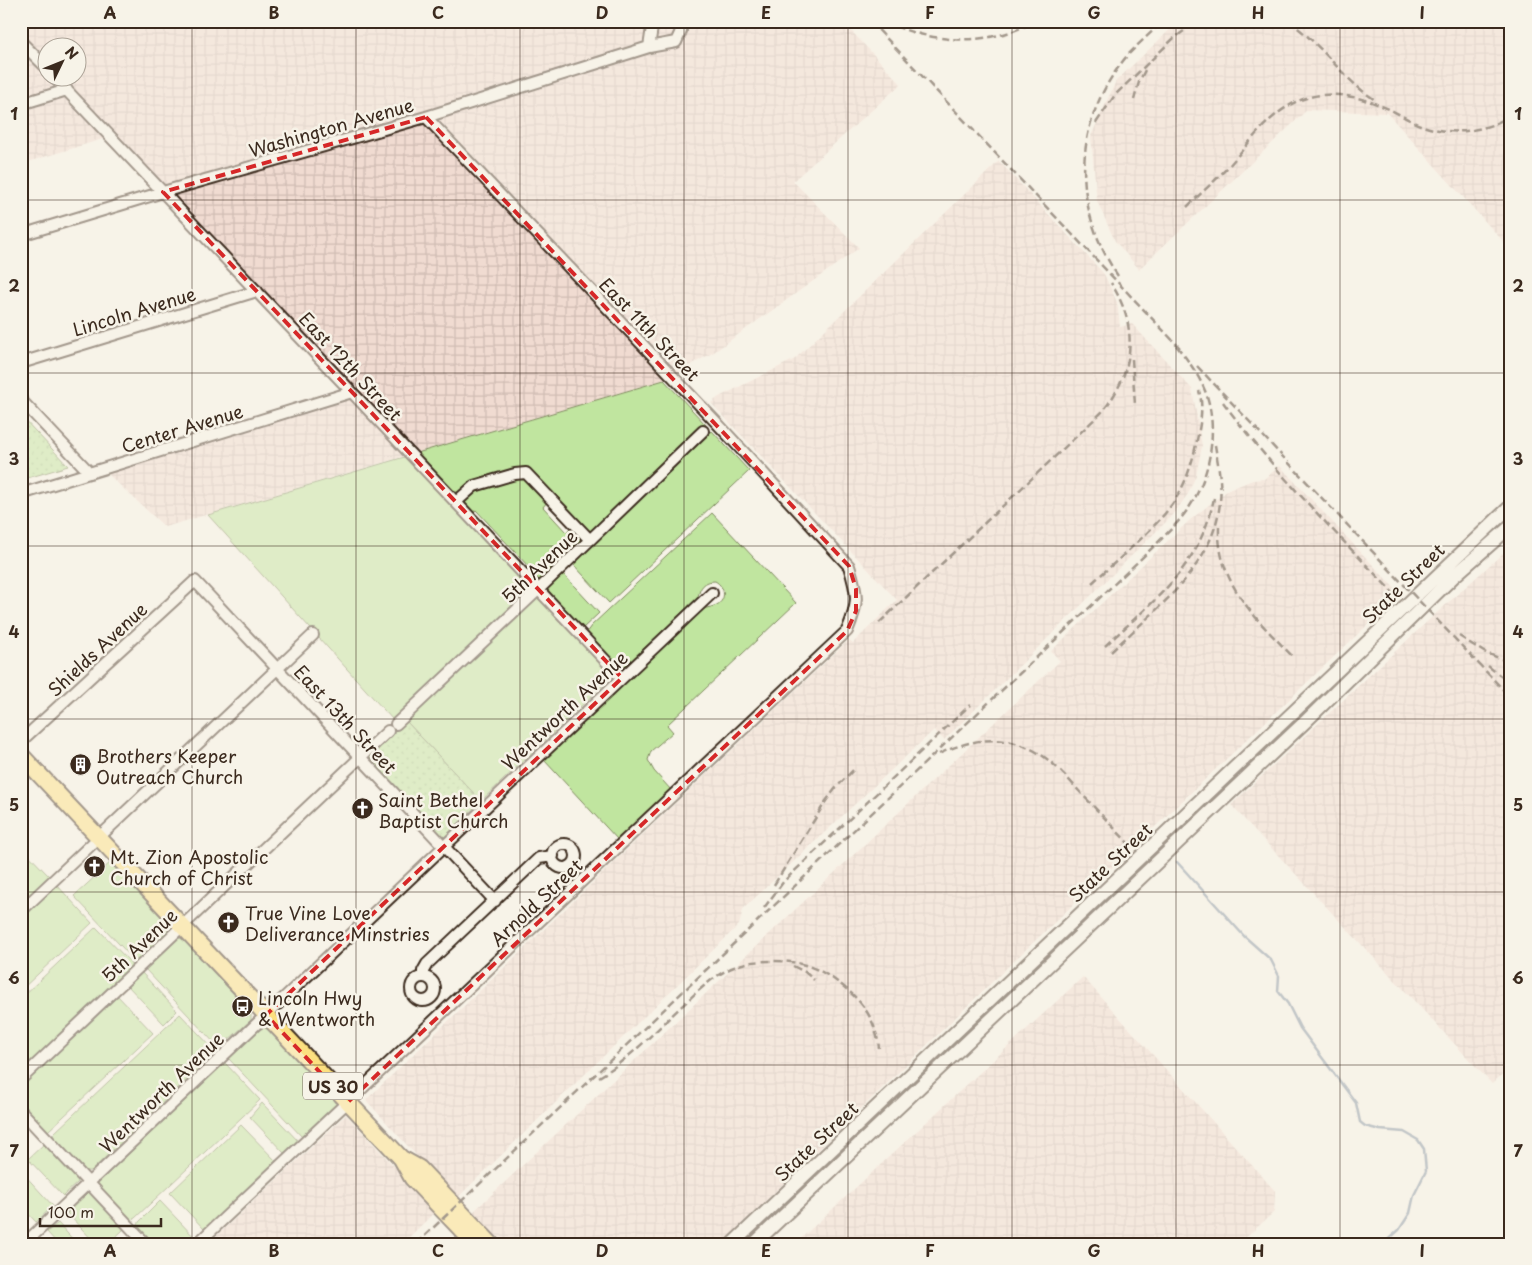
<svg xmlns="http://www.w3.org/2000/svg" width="1532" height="1265" viewBox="0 0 1532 1265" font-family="'Playpen Sans',sans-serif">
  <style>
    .industrial { fill: url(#industrial-grid); fill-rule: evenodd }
    .grass { fill: #c0e59f; stroke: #7e885e }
    .park { fill: url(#park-dots); stroke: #7e885e }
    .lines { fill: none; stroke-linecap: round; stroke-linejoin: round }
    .stream { stroke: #8191a1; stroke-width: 2.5 }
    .minor-casing { stroke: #3b2a1e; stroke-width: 14 }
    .tertiary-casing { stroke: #3b2a1e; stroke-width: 16 }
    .primary-casing { stroke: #3b2a1e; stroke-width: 19 }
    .minor { stroke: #f7f3e8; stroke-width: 10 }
    .tertiary { stroke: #f7f3e8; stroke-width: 12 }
    .primary { stroke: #fce080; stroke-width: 15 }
    .rail { stroke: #3b2a1e; stroke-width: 2.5; stroke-dasharray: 8 4; stroke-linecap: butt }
    .marked { fill: none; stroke: #d62828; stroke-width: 4; stroke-dasharray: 10 6; stroke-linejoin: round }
    .grid { fill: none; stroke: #3b2a1e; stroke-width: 1; stroke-opacity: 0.55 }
    .labels { text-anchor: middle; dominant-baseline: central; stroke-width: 5; stroke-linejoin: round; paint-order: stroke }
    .shield { fill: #f7f3e8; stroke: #73665b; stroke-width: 1 }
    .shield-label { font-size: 16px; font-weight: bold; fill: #3b2a1e }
    .street-label { font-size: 18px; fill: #3b2a1e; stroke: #f7f3e8 }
    .poi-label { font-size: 18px; fill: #3b2a1e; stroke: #f7f3e8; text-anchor: start }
    .neatline { fill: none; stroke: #3b2a1e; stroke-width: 2 }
    .grid-label { font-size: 16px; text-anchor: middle; font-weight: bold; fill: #3b2a1e }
  </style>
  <defs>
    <pattern id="industrial-grid" width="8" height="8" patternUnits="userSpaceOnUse" patternTransform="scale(1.25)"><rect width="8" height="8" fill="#f0dbd1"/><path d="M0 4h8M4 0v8" fill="none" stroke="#cfbcb3"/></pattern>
    <pattern id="park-dots" width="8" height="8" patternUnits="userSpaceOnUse" patternTransform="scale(1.25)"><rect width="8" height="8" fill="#c0e59f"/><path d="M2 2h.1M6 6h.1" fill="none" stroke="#a6c588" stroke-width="1.8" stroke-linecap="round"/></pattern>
  </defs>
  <rect width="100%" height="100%" fill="#f7f3e8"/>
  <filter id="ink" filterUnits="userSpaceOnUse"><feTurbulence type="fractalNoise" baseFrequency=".02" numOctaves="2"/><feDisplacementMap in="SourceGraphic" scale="10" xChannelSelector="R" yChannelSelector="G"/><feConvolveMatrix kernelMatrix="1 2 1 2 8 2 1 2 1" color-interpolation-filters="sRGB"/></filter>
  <g filter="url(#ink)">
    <path class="industrial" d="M21,21H842L901,84L793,181L859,248L714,352L666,379L165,527L97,464L344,390L106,138L21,164ZM48,48H78V78H48Z
      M1179,21H1511V250L1387,113L1307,110L1139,269L1115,241L1097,201L1091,136L1116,81Z
      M999,161L1104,274L1117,302L1120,327L1132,324L1192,389L1202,446L1196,475L1188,494L1173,515L944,740L934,730L743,909L739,925L456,1199L366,1100L659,819L849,640L853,643L897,600L711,403L719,397L795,359Z
      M1280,466L1400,594L1019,956L721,1244H499L472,1213L1060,661L1051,651L1190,520L1228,490L1253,480L1264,479Z
      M1511,546V1066L1492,1084L1231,805L1429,620Z
      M1083,977L1275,1191L1274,1212L1239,1244H795Z
      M346,1115L436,1211L402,1244H208Z"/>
    <path class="grass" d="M664,380L706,425L592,532L587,531L528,469C516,465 482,478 470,484C466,486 463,489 460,491C456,493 456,492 452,491L417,453Z
      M712,431L749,471L609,603L573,564Z
      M408,456L532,589L393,720L208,515Z
      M518,477H523L547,502L543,507L566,532L572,528L582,538V542L539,582L527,571L528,566L476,510L472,513L465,503V500L477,490Z
      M712,513L796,603L667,725L673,732L651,751L648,760L654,771L671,790L618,840L544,760L702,610C707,607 709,608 714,606C727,602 726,587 715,581C704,581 700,587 698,597L623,668H620L586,633L591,626Z
      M563,574L599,613L582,629L546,590Z
      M539,597L614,675L481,801L405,720Z
      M21,847L49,876L48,878L22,903Z
      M112,861L168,925V931L137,961H135L74,896Z
      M56,884L92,923L21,990V916Z
      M96,927L131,963V967L25,1068L21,1064V998Z
      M177,938L183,939L251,1012V1020L219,1048L145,969L144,968Z
      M142,973L177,1011L164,1024L127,985L138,974Z
      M116,994L153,1033L48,1131L21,1103V1083Z
      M180,1014L216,1052L91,1171H86L53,1136L54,1133Z
      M264,1028L269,1030L335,1101L336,1105L303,1138L229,1059L259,1030Z
      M225,1063L260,1100L135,1218L131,1220L99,1186L98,1183Z
      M262,1103L299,1142L285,1154L250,1117Z
      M241,1125L277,1162L205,1230L170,1193Z
      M45,1143L79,1180L78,1182L63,1196L28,1159Z
      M21,1171L53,1206L36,1222L21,1206Z
      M90,1191L124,1227L123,1230L108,1244H96L67,1213Z
      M160,1201L196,1239L191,1244H153L138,1228L139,1222Z
      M58,1223L77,1244H58L47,1232Z"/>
    <path class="park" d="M21,416L68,466L21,480Z
      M405,720L481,801L444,837L368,758Z"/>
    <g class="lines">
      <path class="stream" d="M1177,862L1244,936L1271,960L1279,976L1278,991L1288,1004L1300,1028L1356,1103L1360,1122L1365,1126L1380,1130L1404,1132L1418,1140L1424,1149L1426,1171L1414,1195L1410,1213L1399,1230L1383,1244"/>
      <defs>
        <path id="minor" d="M21,42L48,69
          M649,47L653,21
          M55,78L622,678
          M21,104L67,90
          M21,235L163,192L426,117L649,47L676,42L681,31L678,21
          M21,363L257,291
          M21,400L90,473
          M21,494L352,392
          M456,502L474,486L515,474L526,473L590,540
          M396,724L539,589L703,431
          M21,741L195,581L495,901
          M552 856a12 12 0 1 1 24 0a12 12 0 1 1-24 0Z
          M21,911L313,635
          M411 989a12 12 0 1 1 24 0a12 12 0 1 1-24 0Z
          M423,977V971L427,964L539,858L553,856
          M21,1079L388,731
          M21,1111L146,1244
          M24,1244L712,593
          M197,1244L847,631C859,603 858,595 849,566L715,421L426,117"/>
        <path id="tertiary" d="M732,1244L1511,506
          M754,1244L1305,722L1453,577L1511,526"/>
        <path id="primary" d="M21,755L401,1158L412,1178L475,1244
          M401,1158L419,1168L491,1244"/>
      </defs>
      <use href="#minor" class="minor-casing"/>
      <use href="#tertiary" class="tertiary-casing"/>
      <use href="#primary" class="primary-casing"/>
      <use href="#minor" class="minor"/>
      <use href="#tertiary" class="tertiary"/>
      <use href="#primary" class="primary"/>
      <path class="rail" d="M870,21L1180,348
        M884,21C931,44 989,47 1035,21
        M1288,21C1322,43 1342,80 1377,101
        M1134,100L1139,82L1145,70
        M1096,123L1115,95L1173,39L1197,21
        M1187,207C1200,194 1215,181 1228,167C1247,146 1264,120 1290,105C1322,87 1357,95 1389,109C1400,114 1411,122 1423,126C1452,136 1486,132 1511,115
        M1118,276C1071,206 1072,122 1127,56C1138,44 1151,33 1163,21
        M1132,359L1135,405
        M1197,366L1511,698
        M1223,402C1275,473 1337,534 1398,598
        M1219,527C1217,585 1257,619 1294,658
        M1092,583C1118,559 1161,525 1178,495C1188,478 1193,459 1197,440C1200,425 1204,406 1199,391
        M879,623L1102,412C1135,372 1139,327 1111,283
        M1459,636L1484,652L1511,663
        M1105,646C1154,600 1200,568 1214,498
        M1111,652C1155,609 1214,568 1220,502C1222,483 1218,464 1215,445
        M1488,666L1511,684
        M939,754C978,735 1018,733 1053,764C1062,772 1071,782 1079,791C1097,810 1114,828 1132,847
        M774,885L826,801L835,789L855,768
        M764,908L784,881L970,705
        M793,966L805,972L814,980
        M599,1077C631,1058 656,1030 683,1005C698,991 714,975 734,967C747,961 762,961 775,961C797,961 814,966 832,978C859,997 875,1015 879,1048
        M416,1244L1146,554C1161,539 1176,526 1188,509C1210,478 1218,432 1207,396C1200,376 1188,360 1175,344"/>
    </g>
  </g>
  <path d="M0 0H1532V1265H0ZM426,117L849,566L856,589V611L847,631L348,1102L266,1015L622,678L163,192Z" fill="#f7f3e8" fill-opacity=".55" fill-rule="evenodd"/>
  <path class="marked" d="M426,117L849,566L856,589V611L847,631L348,1102L266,1015L622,678L163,192Z"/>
  <path class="grid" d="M192,21V1244M356,21V1244M520,21V1244M684,21V1244M848,21V1244M1012,21V1244M1176,21V1244M1340,21V1244M21,200H1511M21,373H1511M21,546H1511M21,719H1511M21,892H1511M21,1065H1511"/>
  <defs>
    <symbol id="building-disc" viewBox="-11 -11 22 22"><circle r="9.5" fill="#3b2a1e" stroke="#f7f3e8"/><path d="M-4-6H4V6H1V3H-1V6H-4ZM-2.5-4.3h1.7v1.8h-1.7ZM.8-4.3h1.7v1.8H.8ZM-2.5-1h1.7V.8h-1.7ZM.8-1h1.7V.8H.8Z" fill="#fff"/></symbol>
    <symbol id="church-disc" viewBox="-11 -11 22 22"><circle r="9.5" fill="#3b2a1e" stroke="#f7f3e8"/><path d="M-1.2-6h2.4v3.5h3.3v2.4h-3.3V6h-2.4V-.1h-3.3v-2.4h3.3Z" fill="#fff"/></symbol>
    <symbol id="bus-disc" viewBox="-11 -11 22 22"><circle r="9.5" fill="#3b2a1e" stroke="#f7f3e8"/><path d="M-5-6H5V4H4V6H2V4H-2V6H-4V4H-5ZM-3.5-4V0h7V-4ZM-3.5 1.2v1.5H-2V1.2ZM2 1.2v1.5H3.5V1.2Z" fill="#fff"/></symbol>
  </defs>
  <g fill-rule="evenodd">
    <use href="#building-disc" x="68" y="752" width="25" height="25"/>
    <use href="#church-disc" x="350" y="796" width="25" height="25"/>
    <use href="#church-disc" x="82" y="854" width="25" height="25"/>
    <use href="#church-disc" x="216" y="910" width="25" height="25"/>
    <use href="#bus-disc" x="230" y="994" width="25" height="25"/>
  </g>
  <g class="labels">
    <rect class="shield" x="303" y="1072.5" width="60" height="27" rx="4"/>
    <g class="shield-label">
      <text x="333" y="1086">US 30</text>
    </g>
    <g class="street-label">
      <text transform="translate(331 127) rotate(-16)">Washington Avenue</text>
      <text transform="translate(134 311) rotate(-17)">Lincoln Avenue</text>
      <text transform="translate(650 329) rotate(46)">East 11th Street</text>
      <text transform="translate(351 366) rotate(47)">East 12th Street</text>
      <text transform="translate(182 428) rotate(-17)">Center Avenue</text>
      <text transform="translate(539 566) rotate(-44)">5th Avenue</text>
      <text transform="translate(1403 583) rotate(-44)">State Street</text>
      <text transform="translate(97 649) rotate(-43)">Shields Avenue</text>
      <text transform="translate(564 710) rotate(-43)">Wentworth Avenue</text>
      <text transform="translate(346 719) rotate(47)">East 13th Street</text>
      <text transform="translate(1110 862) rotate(-43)">State Street</text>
      <text transform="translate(536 902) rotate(-43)">Arnold Street</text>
      <text transform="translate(139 945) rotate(-44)">5th Avenue</text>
      <text transform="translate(161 1092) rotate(-44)">Wentworth Avenue</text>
      <text transform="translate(816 1141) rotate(-43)">State Street</text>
    </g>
    <g class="poi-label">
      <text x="96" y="755">Brothers Keeper<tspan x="96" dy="21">Outreach Church</tspan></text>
      <text x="378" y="799">Saint Bethel<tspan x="378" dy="21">Baptist Church</tspan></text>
      <text x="110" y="856">Mt. Zion Apostolic<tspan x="110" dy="21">Church of Christ</tspan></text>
      <text x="245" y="912">True Vine Love<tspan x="245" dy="21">Deliverance Minstries</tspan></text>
      <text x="258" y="997">Lincoln Hwy<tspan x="258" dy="21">&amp; Wentworth</tspan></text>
    </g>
  </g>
  <rect width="1532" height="1265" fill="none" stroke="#f7f3e8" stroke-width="55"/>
  <g transform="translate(62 62) rotate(47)"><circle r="24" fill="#f7f3e8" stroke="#aca397"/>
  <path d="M0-4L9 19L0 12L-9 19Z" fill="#3b2a1e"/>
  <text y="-8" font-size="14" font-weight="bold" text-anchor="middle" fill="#3b2a1e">N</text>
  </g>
  <path d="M40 1218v8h121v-8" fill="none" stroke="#3b2a1e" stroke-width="2.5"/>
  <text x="48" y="1218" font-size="15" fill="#3b2a1e" stroke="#f7f3e8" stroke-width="4" paint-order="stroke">100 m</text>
  <rect x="28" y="28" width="1476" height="1210" class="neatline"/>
  <g class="grid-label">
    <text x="110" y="19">A</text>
    <text x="274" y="19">B</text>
    <text x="438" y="19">C</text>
    <text x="602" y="19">D</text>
    <text x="766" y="19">E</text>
    <text x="930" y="19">F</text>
    <text x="1094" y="19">G</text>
    <text x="1258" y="19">H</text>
    <text x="1422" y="19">I</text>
    <text x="14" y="120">1</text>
    <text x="1518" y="120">1</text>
    <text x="14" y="292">2</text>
    <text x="1518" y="292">2</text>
    <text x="14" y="465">3</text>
    <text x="1518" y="465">3</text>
    <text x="14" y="638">4</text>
    <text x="1518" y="638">4</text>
    <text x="14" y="811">5</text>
    <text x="1518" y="811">5</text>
    <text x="14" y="984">6</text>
    <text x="1518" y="984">6</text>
    <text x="14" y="1157">7</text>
    <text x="1518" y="1157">7</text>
    <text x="110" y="1257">A</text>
    <text x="274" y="1257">B</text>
    <text x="438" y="1257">C</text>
    <text x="602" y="1257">D</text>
    <text x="766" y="1257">E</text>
    <text x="930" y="1257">F</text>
    <text x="1094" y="1257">G</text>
    <text x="1258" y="1257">H</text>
    <text x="1422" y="1257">I</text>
  </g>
</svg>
